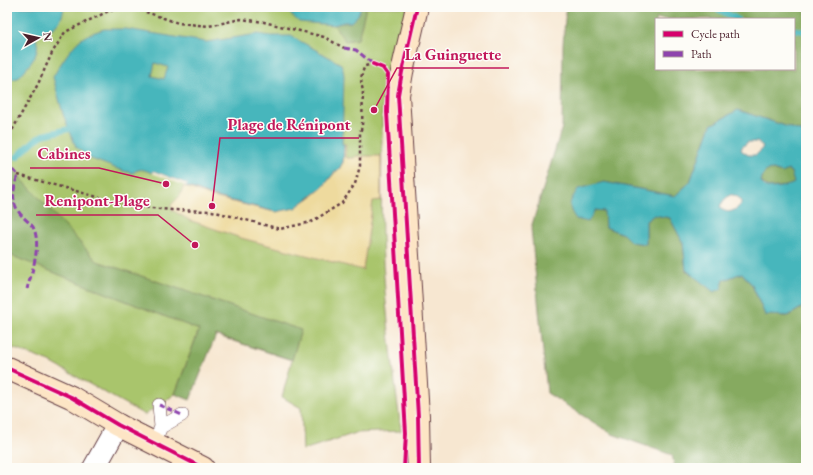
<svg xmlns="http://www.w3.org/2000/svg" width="813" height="475" viewBox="0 0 813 475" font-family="'EB Garamond',serif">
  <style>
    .green { fill: #a9c56c; stroke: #7a724c }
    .forest { fill: #86aa60; stroke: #686446; fill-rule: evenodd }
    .sand { fill: #eeda9e; stroke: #9c7c64 }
    .water { fill: #46b6bc; stroke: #486a74; fill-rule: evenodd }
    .pier { fill: #f7e7d1 }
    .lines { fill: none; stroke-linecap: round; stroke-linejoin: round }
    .stream { stroke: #46b6bc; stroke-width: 6 }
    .lane-casing { stroke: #643d44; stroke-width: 14 }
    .street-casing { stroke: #643d44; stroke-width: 24 }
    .secondary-casing { stroke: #643d44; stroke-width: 24 }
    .path { stroke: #643d44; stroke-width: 2.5; stroke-dasharray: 3 3; stroke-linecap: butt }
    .lane { stroke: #fff; stroke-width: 13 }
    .street { stroke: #fff; stroke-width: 22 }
    .secondary { stroke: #fde5c5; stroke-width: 22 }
    .quiet { stroke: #8e44ad; stroke-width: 3; stroke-dasharray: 6 3; stroke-linecap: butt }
    .cycleway-casing { stroke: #fdfcf7; stroke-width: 6 }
    .cycleway { stroke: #d6006c; stroke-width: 4 }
    .leader { fill: none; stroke: #c2185b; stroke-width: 1.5 }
    .callout-dot { fill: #c2185b; stroke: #fdfcf7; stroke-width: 1.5 }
    .callout-label { font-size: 16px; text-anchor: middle; font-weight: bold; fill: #c2185b; stroke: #fdfcf7; stroke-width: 3; stroke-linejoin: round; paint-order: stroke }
  </style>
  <rect width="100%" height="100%" fill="#fdfcf7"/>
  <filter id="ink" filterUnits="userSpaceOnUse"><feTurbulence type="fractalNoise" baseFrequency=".025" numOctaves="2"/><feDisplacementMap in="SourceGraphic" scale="8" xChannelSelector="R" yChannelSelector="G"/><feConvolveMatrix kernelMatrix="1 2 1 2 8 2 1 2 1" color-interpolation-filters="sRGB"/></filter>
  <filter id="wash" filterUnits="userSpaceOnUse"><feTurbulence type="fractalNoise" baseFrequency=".012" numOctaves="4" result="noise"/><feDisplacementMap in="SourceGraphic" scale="16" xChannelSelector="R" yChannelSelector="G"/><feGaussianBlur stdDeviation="0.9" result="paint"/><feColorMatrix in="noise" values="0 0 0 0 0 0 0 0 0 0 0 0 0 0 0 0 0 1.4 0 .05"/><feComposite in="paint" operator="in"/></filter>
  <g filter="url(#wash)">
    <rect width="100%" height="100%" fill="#f7e7d1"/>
    <path class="green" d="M7,7H408L393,76L383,75C382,147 379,220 385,291C389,338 395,384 401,431L356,433L303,450L301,408L282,397L292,360L199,330L175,394L145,415L50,362L7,346Z"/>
    <path class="forest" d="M361,7H366L358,39L345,41L334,25L344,22H351L358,15Z
      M566,7H806V133L738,110L711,125L690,182L675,196L604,182L595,210L605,211V227L623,234L631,242L646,244V221L654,215L670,218L683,243L686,271L721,289L724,280L742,273L752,285L765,315L788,316L806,305V468H675L672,455L612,434L547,393L531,228L562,127L563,44ZM656,19H794V69H656Z
      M7,163L97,261L301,330L292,360L216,335L190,400L175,394L199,330L7,254Z
      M770,169L778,172L788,170L791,172L795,183C788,188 777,186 769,188L761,182C762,176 764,171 770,169Z"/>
    <path class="sand" d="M344,144H346L345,156L347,158H354L356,156H381V200L373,201L363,270L241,238L189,220L172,210L171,205L180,196L184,186L213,197L275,212L310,198L323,187L334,173L339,169L343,162Z"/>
    <path class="water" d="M7,7H64C62,23 55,29 40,33L36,39C42,55 27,67 18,78L9,80L7,82Z
      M283,7H361L358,15L351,22H344L334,25L299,22Z
      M104,29H126L206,42L258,34L270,36H291L341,64L343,69L344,76L342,144H344L343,162L339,169L334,173L323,187L295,208L276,212L213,196L186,186L187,184L153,171L152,173C145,170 140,167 133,173L123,171L89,158L76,147L63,114L53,77C60,65 70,48 81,39C87,34 96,32 104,29ZM155,63L168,67L164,79L152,76Z
      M738,110L806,133V305L788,316L765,315L752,285L742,273L724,280L721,289L714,292L686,270L683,243L670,218L654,215L646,221V244L631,242L623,234L605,227L604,211L595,210L588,222L576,219C566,205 570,202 578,189L604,182L675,196L690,182L711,125ZM748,142H757L763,146L761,150L756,155H748L741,150L742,147ZM770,169L782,173L788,170L791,172L794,183C790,186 775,188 769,188C766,188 763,185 761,182C762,176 764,171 770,169ZM730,195C734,194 738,197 741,200V204C736,211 725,216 720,206L724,200Z"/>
    <path class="pier" d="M153,171L187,184L186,186L152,173Z"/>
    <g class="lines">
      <path class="stream" d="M714,7L737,19
        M794,30L806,31
        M17,157L34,141L43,135L69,129"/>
    </g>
  </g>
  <g filter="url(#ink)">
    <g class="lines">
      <defs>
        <path id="lane" d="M161,427L182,415
          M154,443L161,427L159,405"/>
        <path id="street" d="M94,468L118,425"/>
        <path id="secondary" d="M417,7L402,72L398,95L418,416L419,468
          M7,368L71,397L118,425L203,468"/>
      </defs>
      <use href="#lane" class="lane-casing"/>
      <use href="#street" class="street-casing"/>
      <use href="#secondary" class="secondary-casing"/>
      <path class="path" d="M7,159L9,136L38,84L52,53L65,32L115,8L140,10L178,23L209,26L241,19L264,22L324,37L344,48
        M18,175L130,206L172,210L212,211L280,229L311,222L342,203L355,184L360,166V132L362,127L363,90C360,82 361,74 365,66L373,64"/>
      <use href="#lane" class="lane"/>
      <use href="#street" class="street"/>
      <use href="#secondary" class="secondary"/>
      <path class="quiet" d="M344,48L356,50L373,64
        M7,163L18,175C13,190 10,203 22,216C25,219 30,223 33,227C42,244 32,272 27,289
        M159,405L182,415"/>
      <defs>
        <path id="cycleway" d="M417,7L402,72L398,95L418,416L419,468
          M373,64L383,68L388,75L387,112L406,433L404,468
          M7,368L71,397L118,425L203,468"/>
      </defs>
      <use href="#cycleway" class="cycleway-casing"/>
      <use href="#cycleway" class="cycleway"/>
    </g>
  </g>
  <path class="leader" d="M374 110L397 68H509M212 206L220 138H359M166 184L99 168H30M195 245L158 215H36"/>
  <g class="callout-dot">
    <circle cx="374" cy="110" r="4"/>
    <circle cx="212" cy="206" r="4"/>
    <circle cx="166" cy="184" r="4"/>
    <circle cx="195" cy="245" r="4"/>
  </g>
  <g class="callout-label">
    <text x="453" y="60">La Guinguette</text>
    <text x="289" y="130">Plage de Rénipont</text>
    <text x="64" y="159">Cabines</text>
    <text x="97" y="206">Renipont-Plage</text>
  </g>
  <rect width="813" height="475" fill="none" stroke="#fdfcf7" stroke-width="24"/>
  <rect x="655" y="18" width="140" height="52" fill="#fdfcf7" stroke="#b5a4a5"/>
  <rect x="663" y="31" width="20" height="6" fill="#d6006c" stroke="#b5a4a5"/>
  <text x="691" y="38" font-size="12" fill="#4a1f2b">Cycle path</text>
  <rect x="663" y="51" width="20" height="6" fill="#8e44ad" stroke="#b5a4a5"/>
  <text x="691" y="58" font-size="12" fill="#4a1f2b">Path</text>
  <g transform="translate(38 38) rotate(82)" stroke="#fdfcf7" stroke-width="3" paint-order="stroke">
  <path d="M0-3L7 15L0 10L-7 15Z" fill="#4a1f2b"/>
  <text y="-6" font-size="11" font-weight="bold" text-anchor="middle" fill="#4a1f2b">N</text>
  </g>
</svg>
